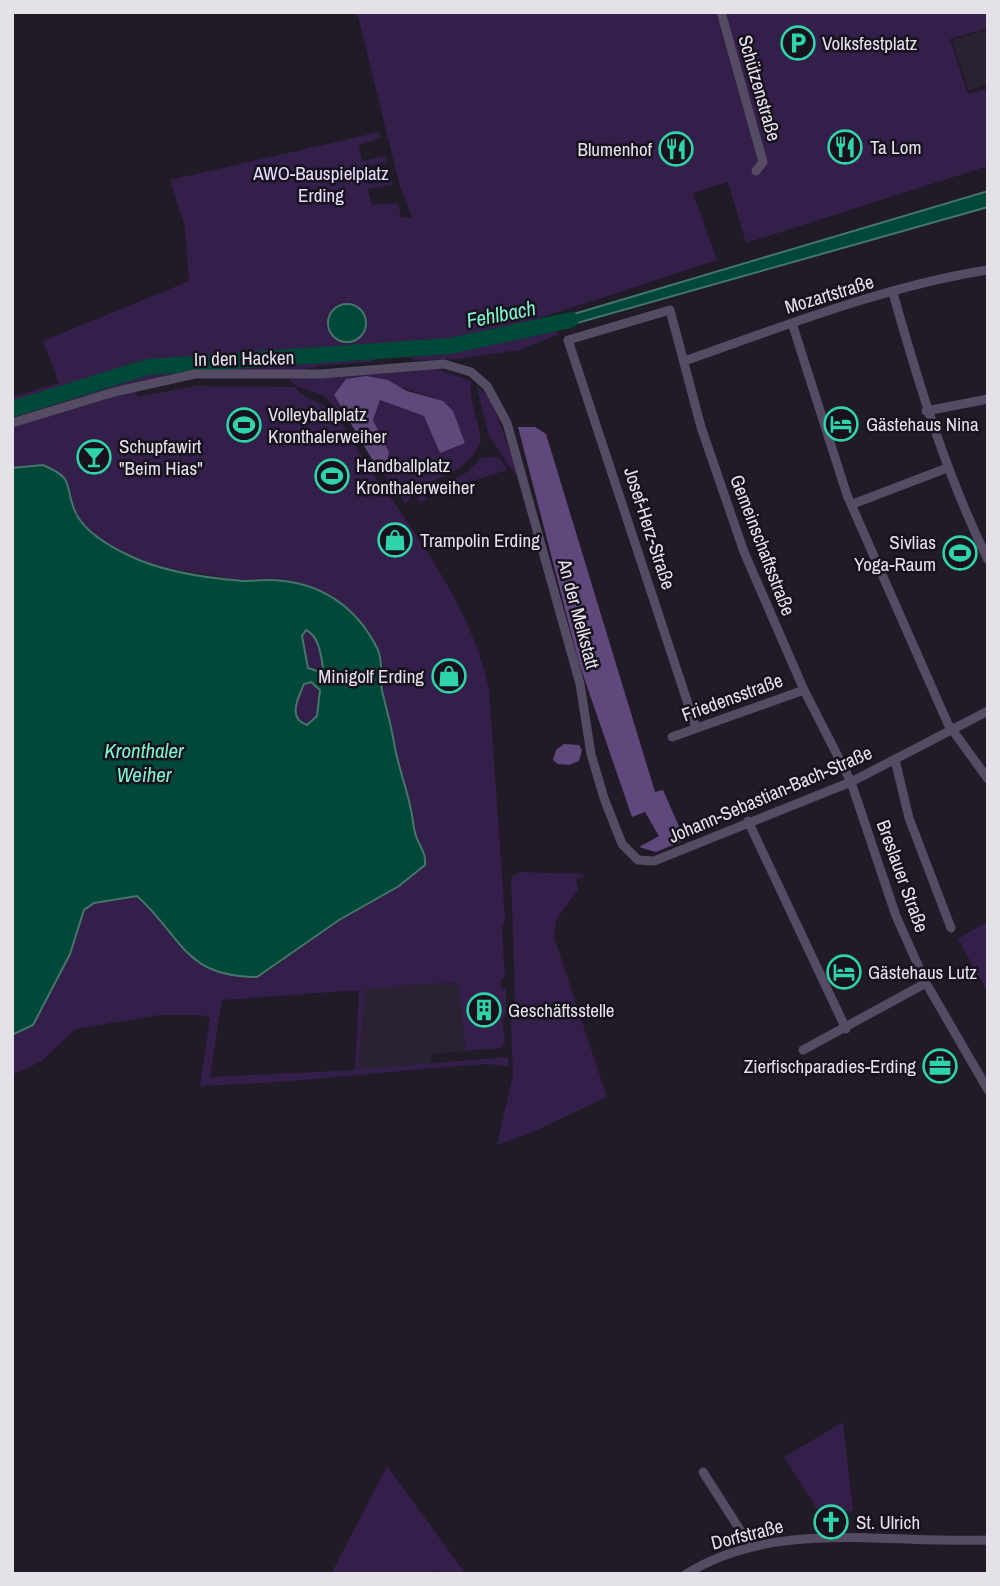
<svg xmlns="http://www.w3.org/2000/svg" width="1000" height="1586" viewBox="0 0 1000 1586" font-family="'Archivo Narrow',sans-serif">
  <style>
    .built { fill: #2a2233 }
    .green { fill: #341e4a; fill-rule: evenodd }
    .forest { fill: #60487d }
    .water { fill: #004837; stroke: #44766c; stroke-width: 2; fill-rule: evenodd }
    .lines { fill: none; stroke-linecap: round; stroke-linejoin: round }
    .river { stroke: #004837; stroke-width: 16 }
    .minor { stroke: #554b63; stroke-width: 9 }
    .labels { text-anchor: middle; dominant-baseline: central; stroke-width: 5; stroke-linejoin: round; paint-order: stroke }
    .poi-label { font-size: 19px; fill: #e4e1e9; stroke: #17121d; text-anchor: start }
    .street-label { font-size: 19px; fill: #e4e1e9; stroke: #17121d }
    .park-label { font-size: 19px; fill: #e9dbfc; stroke: #17121d }
    .water-label { font-size: 21px; font-style: italic; fill: #7ff3ce; stroke: #17121d }
  </style>
  <rect width="100%" height="100%" fill="#201b27"/>
  <path class="built" d="M988,30V84L969,91L952,40Z
    M459,982L466,1051L431,1054V1064L358,1070L365,989Z"/>
  <path class="green" d="M357,12H716L759,164L719,12H988V28L950,39L968,94L988,89V166L746,243L728,182L693,193L717,260L537,319L560,334L519,350L456,359L414,360L404,353L383,355L371,362L319,366L290,373L194,371L132,383L138,397L195,386L295,387C305,401 325,401 337,416C348,432 357,450 368,466C414,531 473,610 489,689L505,918L502,928L505,978L501,979V989H506V1016L502,1020L505,1043L500,1048L466,1051L458,982L366,989L358,1069L508,1057L509,1067L488,1064L444,1067L281,1082L200,1086L210,1018L201,1015H160L75,1029L42,1061L12,1075V1035L33,1025L70,954L84,910L94,903L137,896L153,910L174,940L267,972L339,920L399,886L426,853L416,836L411,808L401,782L387,704L381,689L383,666L369,630L345,606L330,594L271,580L244,581L154,566L134,558L108,544L83,523L73,507L68,484L61,475L43,465L12,468V397L59,383L43,341L189,281L185,227L170,180L379,132L381,138L359,145L362,161L385,156L387,162L363,167L368,184L391,180L393,185L368,189L372,205L398,203L401,217L412,218L399,183ZM359,990L355,1070L210,1077L222,1000Z
    M437,369L471,381C468,401 480,422 481,442C459,485 428,471 406,504L373,461L384,472L389,452L373,420L380,400L425,416L465,443C446,383 432,406 388,380L334,395L346,420L324,396L296,386L289,379Z
    M476,385L491,400L518,473L515,474L489,436Z
    M499,457L507,470L426,496L427,500L420,502L417,498L467,472L481,458Z
    M306,630C319,636 321,655 323,668L320,672L308,668L302,636Z
    M311,682L320,690L317,716L307,725C286,718 299,699 304,684Z
    M520,872L584,874L583,878L576,879L578,890L556,920L554,937L607,1097L533,1132L497,1145L513,1075L511,1024L515,998L511,877Z
    M988,921V993L958,939Z
    M843,1422L853,1511L820,1514L784,1457Z
    M387,1466L466,1574L435,1571L431,1574H331Z"/>
  <path class="forest" d="M366,376L388,380L407,391L443,401L453,411L465,443L440,453L424,416L380,400L373,420L389,452L385,473L373,461L334,395L346,379Z
    M518,427H535L546,434L655,792L663,790L685,840L656,852L639,847L659,836L645,812L632,817L579,663Z
    M564,744L579,745L582,750L579,761L569,765L558,764L553,760L556,750Z"/>
  <path class="water" d="M988,191V207L556,329L547,322Z
    M328 323a19 19 0 1 1 38 0a19 19 0 1 1-38 0Z
    M43,465C75,479 64,483 74,509C82,531 109,546 130,556C163,572 206,578 243,581C252,581 261,580 270,580C319,581 357,606 378,650C384,665 379,678 382,691C387,710 392,729 395,748C399,769 407,789 411,810C413,818 413,827 416,836C420,848 426,851 425,865L399,886L339,920L257,977C183,977 182,936 137,896L94,903L84,910L70,954L33,1025L12,1035V468ZM306,630C319,636 321,655 323,668L320,672L308,668L302,636ZM311,682L320,690L317,716L307,725C287,718 298,699 304,684Z"/>
  <g class="lines">
    <path class="river" d="M12,409L148,367L450,346L571,320"/>
    <path class="minor" d="M721,12L763,162L756,171
      M893,293C919,385 946,474 988,560
      M792,323L847,495L948,724L988,779
      M684,361C779,328 888,285 988,270
      M926,411L988,399
      M12,423L114,392L195,374H321L444,364L471,372L487,386L507,423L580,684L591,754L604,798L622,844L638,860L654,861L851,782L988,711
      M853,504L947,468
      M696,728L568,340L670,310L701,427L744,552L804,690L851,782L896,916L926,983L988,1090
      M672,737L804,690
      M895,760L909,818L951,928
      M748,821L846,1029
      M803,1050L926,983
      M703,1472L751,1547
      M686,1574C777,1518 887,1544 988,1540"/>
  </g>
  <defs>
    <symbol id="parking-ring" viewBox="-11 -11 22 22"><circle r="9.5" fill="#17121d" stroke="#2fd4aa" stroke-width="1.5"/><path d="M-3.5-5.5H1a3.5 3.5 0 0 1 0 7H-1V5.5H-3.5ZM-1-3.4V-.6H.8a1.4 1.4 0 0 0 0-2.8Z" fill="#2fd4aa"/></symbol>
    <symbol id="restaurant-ring" viewBox="-11 -11 22 22"><circle r="9.5" fill="#17121d" stroke="#2fd4aa" stroke-width="1.5"/><path d="M-5-6h1v4h1v-4h1v4h1v-4h1v5L-1.5 .5V6h-2V.5L-5-1ZM5-6V6H3V1.5H1.5Q1.5-4 5-6Z" fill="#2fd4aa"/></symbol>
    <symbol id="hotel-ring" viewBox="-11 -11 22 22"><circle r="9.5" fill="#17121d" stroke="#2fd4aa" stroke-width="1.5"/><path d="M-6-4.5h1.5V1H6V5H4.5V3h-9V5H-6ZM-4 0a1.8 1.8 0 1 1 3.6 0ZM.5 0V-2.5h3Q6-2.5 6 0Z" fill="#2fd4aa"/></symbol>
    <symbol id="stadium-ring" viewBox="-11 -11 22 22"><circle r="9.5" fill="#17121d" stroke="#2fd4aa" stroke-width="1.5"/><path d="M0-5a6.5 5 0 1 0 0 10a6.5 5 0 1 0 0-10ZM-3.5-1.8h7v3.6h-7Z" fill="#2fd4aa"/></symbol>
    <symbol id="bar-ring" viewBox="-11 -11 22 22"><circle r="9.5" fill="#17121d" stroke="#2fd4aa" stroke-width="1.5"/><path d="M-6-5H6L.8 .8V4.5H3.5V6h-7V4.5H-.8V.8Z" fill="#2fd4aa"/></symbol>
    <symbol id="shop-ring" viewBox="-11 -11 22 22"><circle r="9.5" fill="#17121d" stroke="#2fd4aa" stroke-width="1.5"/><path d="M-5-2.5h2.3a2.7 3.5 0 0 1 5.4 0H5L5.5 6h-11ZM-1.5-2.5h3a1.5 2.3 0 0 0-3 0Z" fill="#2fd4aa"/></symbol>
    <symbol id="building-ring" viewBox="-11 -11 22 22"><circle r="9.5" fill="#17121d" stroke="#2fd4aa" stroke-width="1.5"/><path d="M-4-6H4V6H1V3H-1V6H-4ZM-2.5-4.3h1.7v1.8h-1.7ZM.8-4.3h1.7v1.8H.8ZM-2.5-1h1.7V.8h-1.7ZM.8-1h1.7V.8H.8Z" fill="#2fd4aa"/></symbol>
    <symbol id="office-ring" viewBox="-11 -11 22 22"><circle r="9.5" fill="#17121d" stroke="#2fd4aa" stroke-width="1.5"/><path d="M-6-3h4V-5.5h4V-3h4V5H-6ZM-1-4.5V-3h2v-1.5ZM-6 0V1H6V0Z" fill="#2fd4aa"/></symbol>
    <symbol id="church-ring" viewBox="-11 -11 22 22"><circle r="9.5" fill="#17121d" stroke="#2fd4aa" stroke-width="1.5"/><path d="M-1.2-6h2.4v3.5h3.3v2.4h-3.3V6h-2.4V-.1h-3.3v-2.4h3.3Z" fill="#2fd4aa"/></symbol>
  </defs>
  <g fill-rule="evenodd">
    <use href="#parking-ring" x="779" y="24" width="38" height="38"/>
    <use href="#restaurant-ring" x="826" y="128" width="38" height="38"/>
    <use href="#restaurant-ring" x="657" y="130" width="38" height="38"/>
    <use href="#hotel-ring" x="822" y="405" width="38" height="38"/>
    <use href="#stadium-ring" x="225" y="406" width="38" height="38"/>
    <use href="#bar-ring" x="75" y="438" width="38" height="38"/>
    <use href="#stadium-ring" x="313" y="457" width="38" height="38"/>
    <use href="#shop-ring" x="376" y="521" width="38" height="38"/>
    <use href="#stadium-ring" x="941" y="534" width="38" height="38"/>
    <use href="#shop-ring" x="430" y="657" width="38" height="38"/>
    <use href="#hotel-ring" x="825" y="953" width="38" height="38"/>
    <use href="#building-ring" x="465" y="991" width="38" height="38"/>
    <use href="#office-ring" x="921" y="1047" width="38" height="38"/>
    <use href="#church-ring" x="812" y="1503" width="38" height="38"/>
  </g>
  <g class="labels">
    <g class="poi-label">
      <text x="822" y="43">Volksfestplatz</text>
      <text x="870" y="147">Ta Lom</text>
      <text x="652" y="149" text-anchor="end">Blumenhof</text>
      <text x="268" y="414">Volleyballplatz<tspan x="268" dy="22">Kronthalerweiher</tspan></text>
      <text x="866" y="424">Gästehaus Nina</text>
      <text x="119" y="446">Schupfawirt<tspan x="119" dy="22">"Beim Hias"</tspan></text>
      <text x="356" y="465">Handballplatz<tspan x="356" dy="22">Kronthalerweiher</tspan></text>
      <text x="420" y="540">Trampolin Erding</text>
      <text x="936" y="542" text-anchor="end">Sivlias<tspan x="936" dy="22">Yoga-Raum</tspan></text>
      <text x="424" y="676" text-anchor="end">Minigolf Erding</text>
      <text x="868" y="972">Gästehaus Lutz</text>
      <text x="508" y="1010">Geschäftsstelle</text>
      <text x="916" y="1066" text-anchor="end">Zierfischparadies-Erding</text>
      <text x="856" y="1522">St. Ulrich</text>
    </g>
    <g class="street-label">
      <text transform="translate(760 88) rotate(74)">Schützenstraße</text>
      <text transform="translate(829 294) rotate(-17)">Mozartstraße</text>
      <text transform="translate(244 358) rotate(-1)">In den Hacken</text>
      <text transform="translate(650 528) rotate(72)">Josef-Herz-Straße</text>
      <text transform="translate(763 545) rotate(69)">Gemeinschaftsstraße</text>
      <text transform="translate(579 614) rotate(75)">An der Melkstatt</text>
      <text transform="translate(732 697) rotate(-20)">Friedensstraße</text>
      <text transform="translate(770 794) rotate(-23)">Johann-Sebastian-Bach-Straße</text>
      <text transform="translate(903 876) rotate(70)">Breslauer Straße</text>
      <text transform="translate(747 1534) rotate(-14)">Dorfstraße</text>
    </g>
    <g class="park-label">
      <text x="321" y="173">AWO-Bauspielplatz<tspan x="321" dy="22">Erding</tspan></text>
    </g>
    <g class="water-label">
      <text transform="translate(501 314) rotate(-11)">Fehlbach</text>
      <text x="144" y="750">Kronthaler<tspan x="144" dy="24">Weiher</tspan></text>
    </g>
  </g>
  <rect width="1000" height="1586" fill="none" stroke="#e4e1e9" stroke-width="28"/>
</svg>
